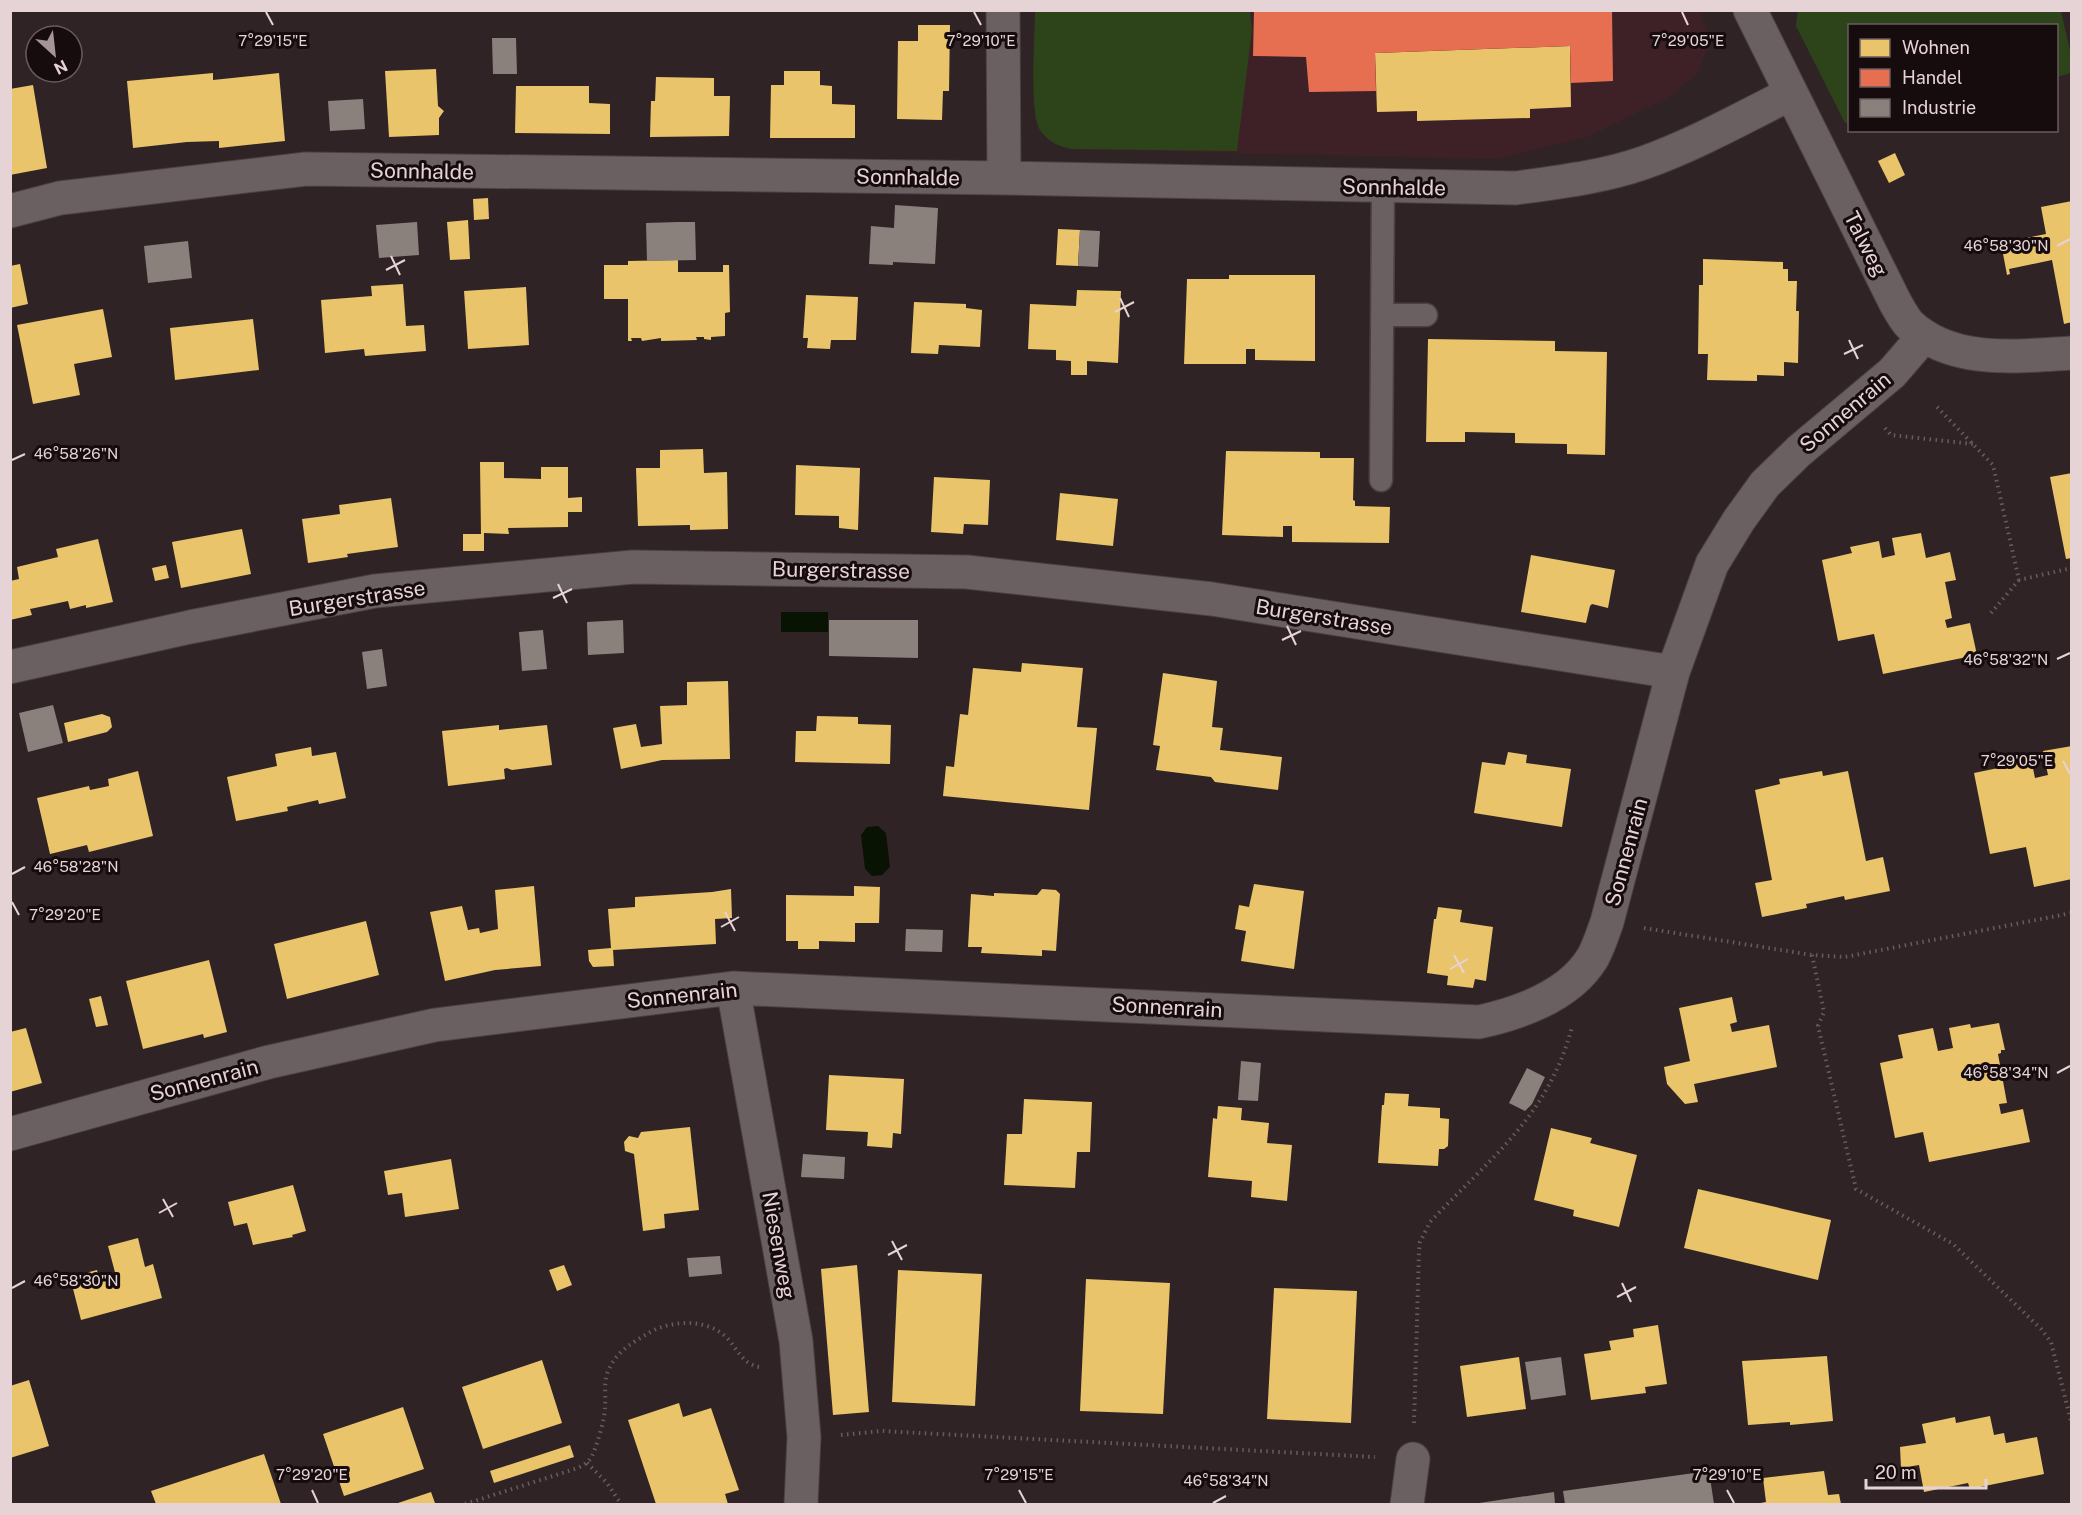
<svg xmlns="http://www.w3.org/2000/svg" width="2082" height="1515" viewBox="0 0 2082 1515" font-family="'Public Sans',sans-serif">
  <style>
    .built { fill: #3e2027 }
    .green { fill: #2d4319 }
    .water { fill: #091303 }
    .homes { fill: #e9c46a }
    .shops { fill: #e76f51 }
    .industry { fill: #8a817c }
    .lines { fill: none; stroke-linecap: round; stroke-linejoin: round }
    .lane-casing { stroke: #4c4043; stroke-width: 25 }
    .street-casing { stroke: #4c4043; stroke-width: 35 }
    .secondary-casing { stroke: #4c4043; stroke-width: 35 }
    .path { stroke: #675d5e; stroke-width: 4; stroke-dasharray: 1.5 4.5; stroke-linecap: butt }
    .lane { stroke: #6a5f61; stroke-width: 22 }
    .street { stroke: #6a5f61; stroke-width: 33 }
    .secondary { stroke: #6a5f61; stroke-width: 33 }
    .ticks { fill: none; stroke: #e5d3d6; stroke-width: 2 }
    .labels { text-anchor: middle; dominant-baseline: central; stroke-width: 6; stroke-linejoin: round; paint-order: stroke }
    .street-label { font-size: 21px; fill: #e5d3d6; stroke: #160b0d }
    .ticks-label { font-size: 15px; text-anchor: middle; fill: #e5d3d6; stroke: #160b0d; stroke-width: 6; stroke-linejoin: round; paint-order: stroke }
  </style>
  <rect width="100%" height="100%" fill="#302326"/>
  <path class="built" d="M1700,10L1706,28L1708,48L1697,74L1669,97L1588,137L1495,159L1071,149L1052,142L1040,129L1035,119V11Z"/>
  <path class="green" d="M1798,10L2061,11L2071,55V73L2057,77L2056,26H1850V122L1845,123L1796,26Z
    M1035,11H1250L1252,30L1237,151L1071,149C1058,146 1048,142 1040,130C1029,112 1035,35 1035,11Z"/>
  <path class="water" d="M781,612H828V632H781Z
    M878,826L886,833L890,867L882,875L872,876L865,869L861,835L867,827Z"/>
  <path class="homes" d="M918,25H950L949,91H943L942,120L897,119L898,41H918Z
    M1570,46L1571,107L1530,109V118L1417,121V111L1377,112L1375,53Z
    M436,69L438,106L444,111L439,118V135L389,137L385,71Z
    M784,71H820V85L832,86V104L855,105V138H770L771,85H784Z
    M213,73V80L279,73L285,141L219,148V141L187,142L133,148L127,81Z
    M656,77L714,78V96H730L729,136L650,137L651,101H655Z
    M33,85L47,168L10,175V89Z
    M516,86H589V103L610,104V134L515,133Z
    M1895,153L1905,175L1889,183L1878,161Z
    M488,198L489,219L474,220L473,199Z
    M2072,201V322L2064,324L2052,260L2009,269L2010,274L2007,275L2001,243L2046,234L2041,207Z
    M468,220L470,259L450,260L447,222Z
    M1058,229L1080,230L1078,266L1056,265Z
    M1703,259L1783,262V269H1788V281H1797L1796,311H1799L1798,363L1784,362V376L1757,375V381L1707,380L1708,354H1698L1699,285H1703Z
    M678,260V272H723V265H729L730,312L725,313V336L711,337V340L704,339V337H696L697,340L661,341V338L642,341L641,338H631L632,341H628V299H604V265H628V261Z
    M20,264L28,304L10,308V266Z
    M1229,275H1315V361L1255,360V349H1246V364H1184L1187,279H1229Z
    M403,284L406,326L424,325L426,351L365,356L364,349L325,353L321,300L372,296L371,286Z
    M526,287L529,345L468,349L464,291Z
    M1077,290L1121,291L1118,363L1087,361V375H1071V361L1056,360V350L1028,349L1030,304L1076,306Z
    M806,295L858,297L856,340H831L830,349L807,348L808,338H803Z
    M914,302L966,304V308L982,310L980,347L939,345L938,354L911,353Z
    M103,309L112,357L74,364L80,395L33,404L17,325Z
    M253,319L259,370L175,380L170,328Z
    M1428,339L1555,341V351L1607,352L1605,455L1567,454V444L1515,443V433L1465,432V442H1426Z
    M703,449L704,473L727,472L728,529L690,530V525L638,526L636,468H660V450Z
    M1226,451L1320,452V458H1354L1353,500L1355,501V506L1390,507L1389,543L1292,542V526H1283V537L1222,535Z
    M480,462H504V478L541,479V467H568V498L582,497V512H568V527L508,528L509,534L484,533V551H463V534H481Z
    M796,465L860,468L858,530L839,528V516L795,515Z
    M2072,473V558L2066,559L2050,477Z
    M934,477L990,480L988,525L964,524L963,534L931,532Z
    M1060,493L1118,499L1113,546L1056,540Z
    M391,498L398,547L347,554L348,557L308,563L302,519L340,514L339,505Z
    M242,529L251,574L181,588L172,542Z
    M1921,533L1926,558L1950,552L1956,580L1945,582L1952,618L1945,620L1947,628L1970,623L1977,655L1883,674L1874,634L1838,641L1822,560L1852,553L1850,547L1879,541L1882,558L1895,555L1892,538Z
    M98,539L113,602L86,608V605L70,609L68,601L30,609L32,615L10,620V581L19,579L17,567L58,557L56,549Z
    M1531,555L1615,570L1608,608L1592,604L1590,606L1586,623L1521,612Z
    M166,565L169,578L155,581L152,568Z
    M1022,663L1083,668L1077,727L1097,728L1089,810L943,796L946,766L954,767L960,714L968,715L973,668L1021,672Z
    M1163,673L1217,681L1212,727L1223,728L1220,750L1282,757L1278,790L1215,782L1211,777L1156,770L1160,746L1153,745Z
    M728,681L730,759L662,760L621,769L613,728L636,724L641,747L662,744L660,706L687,705V682Z
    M102,714L110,717L112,727L107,732L68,742L64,723Z
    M817,716L858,717V724L891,725L890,764L795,762L796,731H816Z
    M499,725V730L547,725L552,765L512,770L507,768L504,769L505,779L448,786L442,731Z
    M2072,746V879L2034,887L2026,847L1990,854L1974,773L2003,767L2002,760L2030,754L2035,778L2048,775L2043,751Z
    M311,747L312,756L336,752L346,798L319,804L318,800L287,807L288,811L236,821L227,777L277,766L275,754Z
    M1508,752L1527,755L1526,763L1571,769L1562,827L1474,813L1482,762L1505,765Z
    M138,771L153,836L89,852L87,845L50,854L37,798L89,786L90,790L109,786L108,779Z
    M1822,771L1823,776L1848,771L1866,861L1883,857L1890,891L1845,900L1844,896L1806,904L1807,908L1762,917L1755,883L1772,880L1755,790L1780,784L1779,779Z
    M1254,884L1304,891L1294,969L1241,961L1246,931L1235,929L1239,905L1249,907Z
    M534,886L541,966L495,970L445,981L430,912L462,906L468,930L479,928L480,933L498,929L495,890Z
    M854,886L880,887L879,923H855V942L819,941V949H798V941H786V895L854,896Z
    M731,889L732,918L715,919L716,944L613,950L614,966L593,967L589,961L588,950L611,948L608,909L635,907V897L712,892Z
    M1042,889L1056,890L1060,894L1056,951L1042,950V956L981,953L982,947H968L971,894L994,896V893L1037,895Z
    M1438,907L1462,910L1460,922L1493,927L1486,981L1475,979L1473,988L1447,985L1448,976L1427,973L1434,919H1436Z
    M366,921L379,975L287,999L274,944Z
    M209,960L227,1032L204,1038L203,1034L143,1049L126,981Z
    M101,996L108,1025L96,1027L89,999Z
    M1732,997L1737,1022L1730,1024L1732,1032L1769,1025L1777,1067L1694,1084L1698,1102L1685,1104L1667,1084L1664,1067L1690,1061L1679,1008Z
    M1999,1023L2005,1050H2001V1053L1998,1054L2007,1103L1999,1104L2001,1114L2023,1109L2030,1142L1929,1162L1923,1132L1895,1138L1880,1063L1903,1058L1898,1035L1933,1028L1938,1051L1953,1048L1949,1028L1970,1024L1971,1028Z
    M26,1028L42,1083L10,1092V1032Z
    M829,1075L904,1079L901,1134L893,1133L892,1148L867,1146L868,1132L826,1130Z
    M1385,1093L1409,1094L1408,1106L1440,1108V1118L1449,1119L1448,1146L1444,1149H1439L1438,1166L1378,1163L1382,1105H1384Z
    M1024,1099L1092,1102L1090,1152H1077L1075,1188L1004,1185L1007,1134H1022Z
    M1218,1106L1242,1108L1241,1120L1269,1123L1267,1143L1292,1145L1287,1201L1251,1197L1252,1181L1208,1177L1213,1118L1217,1119Z
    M690,1127L699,1210L664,1214L665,1228L643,1231L634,1154L625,1151L624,1142L629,1136L638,1138L641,1132Z
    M1551,1128L1592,1138L1590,1143L1637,1155L1619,1227L1573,1216L1574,1210L1534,1200Z
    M451,1159L459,1209L405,1217L402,1193L388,1195L384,1171Z
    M293,1185L306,1231L292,1235L293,1237L253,1245L247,1223L234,1226L228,1202Z
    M1698,1189L1831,1220L1818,1280L1684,1248Z
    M138,1238L145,1267L153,1264L162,1298L81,1320L70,1277L97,1270L99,1280L116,1276L108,1246Z
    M564,1265L572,1285L557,1291L549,1270Z
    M857,1265L869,1412L833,1415L821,1269Z
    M898,1270L982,1274L975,1406L892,1402Z
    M1086,1279L1170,1283L1163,1414L1080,1411Z
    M1274,1288L1357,1291L1351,1423L1267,1419Z
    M1658,1325L1667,1384L1645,1387L1646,1393L1591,1400L1584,1354L1611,1350L1609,1341L1634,1337L1633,1329Z
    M1827,1356L1833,1421L1790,1425V1422L1748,1425L1742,1361Z
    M1519,1357L1526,1409L1467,1417L1460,1366Z
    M542,1360L562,1423L483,1449L462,1387Z
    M29,1380L49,1446L10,1458V1386Z
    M679,1403L683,1417L711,1408L739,1490L725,1494L728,1504H656L628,1420Z
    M403,1407L424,1469L344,1496L323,1434Z
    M1990,1416L1994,1435L2004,1433L2006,1443L2037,1437L2044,1474L1970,1489L1968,1483L1924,1492L1919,1465L1901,1468L1900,1447L1926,1443L1922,1424L1955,1417L1956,1423Z
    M570,1445L574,1457L494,1483L490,1471Z
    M264,1454L281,1504H156L151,1491Z
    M1824,1471L1828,1495L1839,1494L1841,1504H1755L1766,1502L1763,1478Z
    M431,1492L435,1503L395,1504Z"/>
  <path class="shops" d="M1254,10H1612L1613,81L1571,83L1570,46L1375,53L1376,91L1309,92L1306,57L1253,56Z"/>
  <path class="industry" d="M492,38H516L517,74H493Z
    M363,99L365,129L330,131L328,101Z
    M895,205L938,208L935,264L893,262V265L869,264L871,226L894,228Z
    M417,222L419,255L379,258L376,225Z
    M678,222H695L696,260L647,261L646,223Z
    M1080,230L1100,231L1098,267L1078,266Z
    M188,241L192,278L148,283L144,246Z
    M623,620L624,653L588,655L587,622Z
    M829,620H918V658L829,656Z
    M543,630L547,669L522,671L519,632Z
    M382,649L387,686L367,689L362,652Z
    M53,705L63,743L28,752L19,713Z
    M906,929L943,930L942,952L905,951Z
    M1241,1061L1261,1063L1258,1101L1238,1100Z
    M1527,1068L1545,1077L1532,1104L1525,1111L1509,1103Z
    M803,1154L845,1157L844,1179L801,1177Z
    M720,1256L722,1274L689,1277L687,1258Z
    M1561,1357L1566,1395L1531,1400L1525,1362Z
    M1709,1471L1714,1504H1565L1563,1491Z
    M1554,1492L1555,1504H1479V1503Z"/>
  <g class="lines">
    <defs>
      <path id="lane" d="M1382,315H1426
        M1381,480L1383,187"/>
      <path id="street" d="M1003,10L1004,178
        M10,211L60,198L306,169L1004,178L1516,188C1559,182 1603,177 1643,163C1694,145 1742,118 1790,94
        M10,667L190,627L375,591L633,567L967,572L1212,599L1673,672
        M733,988L796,1341L804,1437L801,1504
        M10,1134L269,1062L435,1025L733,988L1479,1022C1520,1013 1570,996 1593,957C1599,946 1603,933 1607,922L1673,672L1712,564L1739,520L1765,484L1799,451L1892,373L1924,336
        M1407,1504L1413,1459"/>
      <path id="secondary" d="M1750,10L1895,302C1899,309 1904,319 1910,325C1953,365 2018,356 2072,353"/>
    </defs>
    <use href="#lane" class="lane-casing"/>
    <use href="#street" class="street-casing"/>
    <use href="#secondary" class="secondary-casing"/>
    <path class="path" d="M1937,407L1993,465L2019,580L2072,568
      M1885,428L1891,435L1973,444
      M1991,613L2019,580
      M1644,928L1812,955L1845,957L2072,913
      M1812,955L1824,1012L1818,1026L1856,1189L1953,1244L2041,1329L2051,1342L2072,1425
      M1414,1423L1419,1251L1420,1242L1430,1222C1490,1158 1548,1117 1572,1027
      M841,1435L882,1431L1375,1457
      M587,1463L607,1483L621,1504
      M465,1504L578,1468C584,1465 589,1462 592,1456C597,1445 605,1419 605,1407C606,1394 603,1379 610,1367C617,1352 633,1342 647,1334C669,1320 705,1318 725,1336C738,1348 742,1366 762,1367"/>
    <use href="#lane" class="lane"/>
    <use href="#street" class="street"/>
    <use href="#secondary" class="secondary"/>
  </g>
  <path class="ticks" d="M266,12L273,25M974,12L981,25M1682,12L1688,25M2057,246L2070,239M391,256L400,275M386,270L405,260M1120,298L1129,317M1115,312L1134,302M1849,340L1858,359M1844,354L1863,345M12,460L25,454M558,584L567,603M553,598L572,589M1287,626L1296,645M1282,640L1301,631M2057,659L2070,653M2063,761L2070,774M12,874L25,867M12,902L19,915M725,912L735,931M721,927L739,917M1454,955L1464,973M1450,969L1468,959M2057,1073L2070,1066M163,1199L173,1217M159,1213L177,1203M892,1241L902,1260M888,1255L907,1245M1622,1283L1631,1302M12,1288L25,1281M1617,1297L1636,1287M312,1490L318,1503M1019,1490L1026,1503M1727,1490L1734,1503M1213,1503L1226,1496"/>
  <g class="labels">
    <g class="street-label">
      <text transform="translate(422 171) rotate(1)">Sonnhalde</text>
      <text transform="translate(908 177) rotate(1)">Sonnhalde</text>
      <text transform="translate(1394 187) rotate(1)">Sonnhalde</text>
      <text transform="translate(1866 244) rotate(63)">Talweg</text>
      <text transform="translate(1845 412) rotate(-40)">Sonnenrain</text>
      <text transform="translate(841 570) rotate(1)">Burgerstrasse</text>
      <text transform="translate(357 598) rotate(-9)">Burgerstrasse</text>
      <text transform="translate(1324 617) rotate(9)">Burgerstrasse</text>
      <text transform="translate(1626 852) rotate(-75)">Sonnenrain</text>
      <text transform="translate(682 995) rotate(-6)">Sonnenrain</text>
      <text transform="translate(1167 1007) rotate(3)">Sonnenrain</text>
      <text transform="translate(204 1080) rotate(-15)">Sonnenrain</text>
      <text transform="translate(779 1245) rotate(80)">Niesenweg</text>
    </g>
  </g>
  <g class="ticks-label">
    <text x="273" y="46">7°29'15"E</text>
    <text x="981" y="46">7°29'10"E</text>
    <text x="1688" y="46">7°29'05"E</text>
    <text x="2006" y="251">46°58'30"N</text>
    <text x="76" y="459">46°58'26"N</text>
    <text x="2006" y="665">46°58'32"N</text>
    <text x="2017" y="766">7°29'05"E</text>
    <text x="76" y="872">46°58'28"N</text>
    <text x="65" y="920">7°29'20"E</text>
    <text x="2006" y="1078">46°58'34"N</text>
    <text x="76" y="1286">46°58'30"N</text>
    <text x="312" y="1480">7°29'20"E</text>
    <text x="1019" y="1480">7°29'15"E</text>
    <text x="1727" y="1480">7°29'10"E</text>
    <text x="1226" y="1486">46°58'34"N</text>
  </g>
  <rect width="2082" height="1515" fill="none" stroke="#e5d3d6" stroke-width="24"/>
  <rect x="1848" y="24" width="210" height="108" fill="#160b0d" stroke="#695b5d" stroke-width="1.5"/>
  <rect x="1860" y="39" width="30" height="18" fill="#e9c46a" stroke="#695b5d" stroke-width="1.5"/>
  <text x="1902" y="54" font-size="18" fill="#e5d3d6">Wohnen</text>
  <rect x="1860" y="69" width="30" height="18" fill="#e76f51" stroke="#695b5d" stroke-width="1.5"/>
  <text x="1902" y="84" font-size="18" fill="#e5d3d6">Handel</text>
  <rect x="1860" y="99" width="30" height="18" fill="#8a817c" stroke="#695b5d" stroke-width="1.5"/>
  <text x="1902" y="114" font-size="18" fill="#e5d3d6">Industrie</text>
  <g transform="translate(54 54) rotate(153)"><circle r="28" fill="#160b0d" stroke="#695b5d" stroke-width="1.5"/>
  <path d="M0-4.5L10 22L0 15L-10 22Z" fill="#a69598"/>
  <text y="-9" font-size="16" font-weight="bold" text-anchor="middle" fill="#e5d3d6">N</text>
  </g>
  <path d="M1866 1479v9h120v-9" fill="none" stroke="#e5d3d6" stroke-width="3"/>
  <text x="1875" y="1479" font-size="18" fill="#e5d3d6" stroke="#160b0d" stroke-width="4.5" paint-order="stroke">20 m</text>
</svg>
